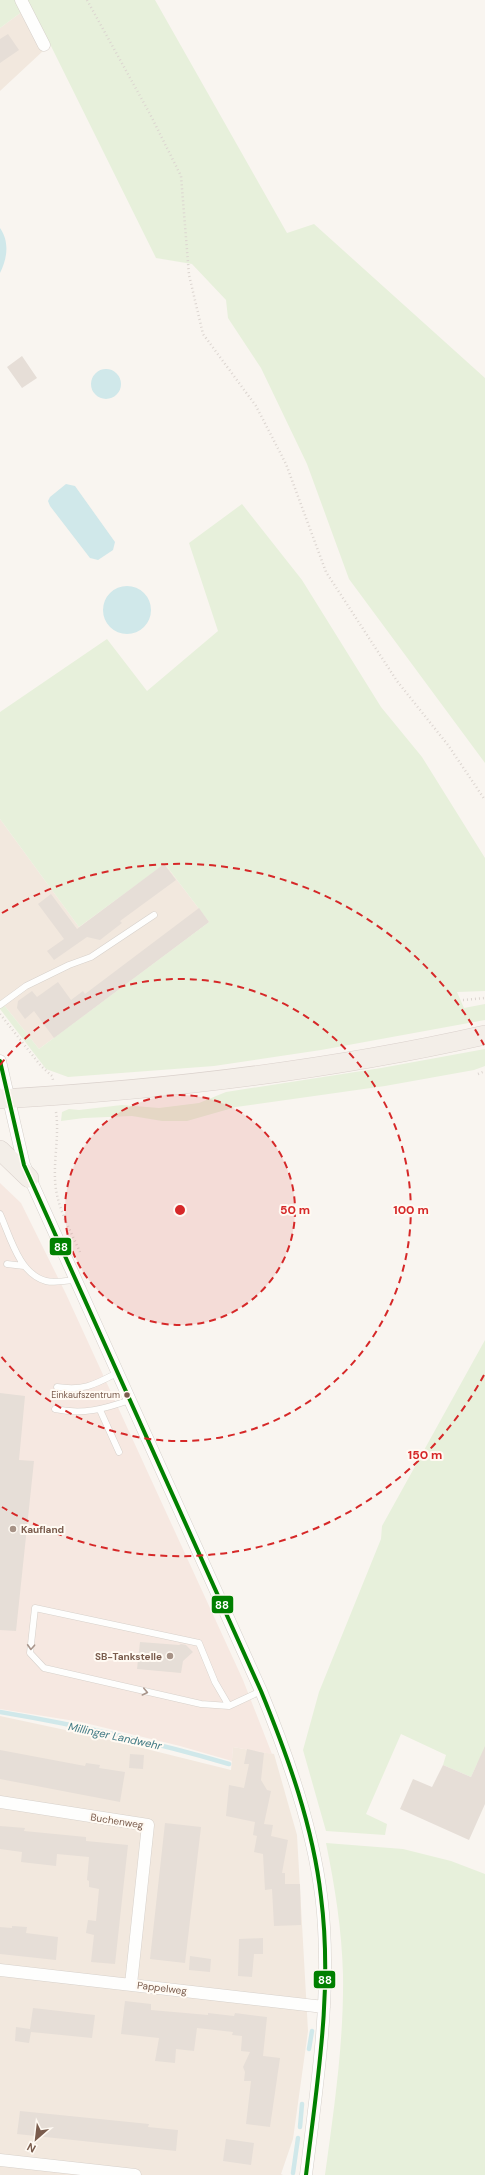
<svg xmlns="http://www.w3.org/2000/svg" width="485" height="2175" viewBox="0 0 485 2175" font-family="'DM Sans',sans-serif">
  <style>
    .residential { fill: #f2e8de }
    .commercial { fill: #f6e8e1 }
    .green { fill: #e7f0db }
    .water { fill: #d0e8ea }
    .lines { fill: none; stroke-linecap: round; stroke-linejoin: round }
    .stream { stroke: #d0e8ea; stroke-width: 4.5 }
    .building { fill: #e6ded7 }
    .service-casing { stroke: #d7d1cb; stroke-width: 7 }
    .minor-casing { stroke: #d7d1cb; stroke-width: 13 }
    .primary-casing { stroke: #dad1cc; stroke-width: 20 }
    .path { stroke: #dcd5d0; stroke-width: 2.5; stroke-dasharray: 1 3; stroke-linecap: butt }
    .service { stroke: #fefefd; stroke-width: 6 }
    .minor { stroke: #fefefd; stroke-width: 12 }
    .primary { stroke: #f3eee8; stroke-width: 19 }
    .bus-1-casing { stroke: #fffaf3; stroke-width: 7 }
    .bus-1 { stroke: #008000; stroke-width: 4 }
    .oneway { stroke: #a8958b }
    .ring { fill: none; stroke: #d62828; stroke-width: 2; stroke-dasharray: 7 5 }
    .bus-dot { fill: #7a5c4d; stroke: #fffaf3; stroke-width: 1.5 }
    .poi-dot { fill: #a69286; stroke: #fffaf3; stroke-width: 1.5 }
    .labels { text-anchor: middle; dominant-baseline: central; stroke-width: 4; stroke-linejoin: round; paint-order: stroke }
    .bus-label { font-size: 9px; fill: #7a5c4d; stroke: #fffaf3; text-anchor: end }
    .poi-label { font-size: 10px; font-weight: bold; fill: #7a5c4d; stroke: #fffaf3; text-anchor: start }
    .street-label { font-size: 10px; fill: #7a5c4d; stroke: #fffaf3 }
    .water-label { font-size: 11px; font-style: italic; fill: #437c86; stroke: #fffaf3 }
    .centre { fill: #d62828; stroke: #fffaf3; stroke-width: 2 }
    .ring-label { font-size: 12px; text-anchor: middle; font-weight: bold; fill: #d62828; stroke: #fffaf3; stroke-width: 4; stroke-linejoin: round; paint-order: stroke }
    .line-badge { stroke: #fffaf3; stroke-width: 1.5 }
    .badge-label { font-size: 11px; text-anchor: middle; font-weight: bold; fill: #fff }
  </style>
  <rect width="100%" height="100%" fill="#f9f5f0"/>
  <path class="residential" d="M23,11L43,51L0,91V28Z
    M0,819L79,927L165,864L209,922L39,1049L0,1000Z
    M0,1716L98,1737L231,1770L233,1747L274,1754L297,1835L308,2031L293,2139L281,2174L283,2175H0Z"/>
  <path class="commercial" d="M0,1183L21,1203L66,1294L243,1680L272,1754L233,1747L232,1761L180,1746L81,1722L0,1709Z"/>
  <path class="green" d="M0,0H17L23,11L0,28Z
    M25,0H155L287,233L314,224L485,378V763L349,579L307,464L261,368L228,318L226,300L192,264L156,258L49,42Z
    M242,504L302,580L381,707L422,757L485,858V991L457,992L464,1008L485,1004V1020L321,1050L214,1066L68,1077L46,1069L0,1009V1000L39,1049L209,922L165,864L79,927L0,819V712L107,639L147,691L218,631L189,543Z
    M485,1049V1066L474,1070L385,1086L236,1107L187,1121H162L132,1116L84,1118L61,1121L62,1112L69,1109L79,1110L122,1105L159,1108L199,1103L226,1092L381,1068Z
    M485,1340V1768L477,1764L471,1777L443,1765L446,1755L401,1734L366,1814L387,1824L385,1835L326,1831L303,1750L319,1692L381,1539L382,1526Z
    M326,1843L403,1849L451,1861L485,1874V2175H325C334,2109 344,2042 343,1975C342,1931 335,1887 326,1843Z"/>
  <path class="water" d="M0,228C10,242 7,259 0,273Z
    M91 384a15 15 0 1 1 30 0a15 15 0 1 1-30 0Z
    M66,484L75,486L115,542L113,550L98,560L90,558L50,506L48,501L50,497Z
    M103 610a24 24 0 1 1 48 0a24 24 0 1 1-48 0Z"/>
  <g class="lines">
    <path class="stream" d="M0,1712C77,1725 154,1742 229,1764
      M309,2049L312,2031
      M300,2127L302,2104
      M293,2173L298,2138"/>
  </g>
  <path class="building" d="M8,34L19,50L0,63V39Z
    M22,356L37,378L22,388L7,367Z
    M164,864L176,880L120,921L122,923L100,940L87,937L54,960L47,951L64,939L38,904L51,894L77,929Z
    M199,908L209,922L54,1038L34,1011L25,1019L17,1008L18,1001L32,991L37,997L58,982L71,1000L83,991L85,994Z
    M0,1393L25,1396L19,1460L34,1461L16,1631L0,1630Z
    M140,1642L179,1645L181,1644L186,1645L193,1652L183,1661L181,1673L137,1669Z
    M485,1746V1804L469,1840L400,1809L413,1779L432,1787L443,1765L471,1777Z
    M247,1749L264,1753L261,1780L267,1790L271,1791L264,1824L273,1825L271,1836L288,1840L282,1873H285V1884H300L301,1925L274,1926L272,1889L265,1890L263,1854L254,1852L257,1836L253,1835L255,1822L226,1816L229,1785L244,1788L249,1764H244Z
    M0,1750L85,1766L86,1763L100,1765L99,1768L125,1772L120,1802L0,1779Z
    M130,1754L144,1755L143,1769L129,1768Z
    M165,1823L201,1827L185,1963L150,1959Z
    M0,1826L25,1828L24,1831L86,1837V1841L128,1845L115,1964L91,1962L94,1935L86,1933L88,1920L96,1921L99,1889L89,1887V1881L87,1880L89,1857L57,1854L56,1866L21,1862L22,1852L0,1849Z
    M12,1926L27,1927L26,1933L58,1937L56,1960L0,1954V1927L12,1928Z
    M263,1938V1954H254L252,1977L238,1976L239,1939Z
    M190,1956L211,1959L210,1972L189,1970Z
    M125,2001L151,2004V2010L208,2015V2013L234,2016L235,2013L267,2017L263,2056L280,2058L270,2127L246,2124L251,2081H244L245,2072L243,2067L250,2052L241,2051L242,2036L232,2035L233,2032L197,2028L194,2051L176,2049L175,2063L155,2061L159,2038L121,2034Z
    M33,2008L95,2015L92,2038L31,2032L29,2043L15,2041L16,2027L30,2029Z
    M20,2111L149,2124L148,2127L178,2130L176,2151L17,2134Z
    M226,2139L254,2143L251,2165L223,2161Z"/>
  <g class="lines">
    <defs>
      <path id="service" d="M0,1005L26,986L69,965L91,957L154,915
        M0,1214C10,1236 19,1274 46,1281C54,1283 66,1281 74,1280
        M7,1264L24,1266
        M57,1387C83,1391 94,1385 117,1373
        M55,1409C83,1415 104,1409 130,1400
        M100,1410L119,1452
        M229,1706L215,1682L199,1643L35,1608L30,1653L44,1668L201,1704L229,1706L261,1691"/>
      <path id="minor" d="M21,0L44,45
        M0,1061L24,1165L261,1691C291,1764 320,1848 324,1927C329,2010 316,2093 306,2175
        M0,1802L148,1825L131,1984
        M0,1970L324,2007
        M0,2160L135,2175"/>
      <path id="primary" d="M0,1099C162,1090 326,1071 485,1035
        M0,1150L29,1178"/>
    </defs>
    <use href="#service" class="service-casing"/>
    <use href="#minor" class="minor-casing"/>
    <use href="#primary" class="primary-casing"/>
    <path class="path" d="M87,0L150,114L181,176L189,275L203,334L256,406L286,464L326,572L397,681L448,745L485,800
      M463,1000L485,998
      M0,1014L41,1066L52,1076L53,1080
      M478,1074L485,1071
      M56,1112C60,1139 51,1168 57,1195C61,1214 72,1234 80,1252"/>
    <use href="#service" class="service"/>
    <use href="#minor" class="minor"/>
    <use href="#primary" class="primary"/>
    <defs>
      <path id="bus-1" d="M0,1061L24,1165L261,1691C288,1757 313,1826 321,1897C333,1990 317,2083 306,2175"/>
    </defs>
    <use href="#bus-1" class="bus-1-casing"/>
    <use href="#bus-1" class="bus-1"/>
  </g>
  <defs><path id="oneway-chevron" d="M-2-3.5L2.5 0L-2 3.5" fill="none" stroke-width="1.6" stroke-linecap="round" stroke-linejoin="round"/></defs>
  <g class="oneway">
    <use href="#oneway-chevron" transform="translate(31 1647) rotate(93)"/>
    <use href="#oneway-chevron" transform="translate(145 1692) rotate(13)"/>
  </g>
  <circle cx="180" cy="1210" r="115" fill="#d62828" fill-opacity=".12"/>
  <g class="ring">
    <circle cx="180" cy="1210" r="115"/>
    <path d="M0 1065A231 231 0 1 1 0 1355"/>
    <path d="M484 1375A346 346 0 0 1 2 1507M2 913A346 346 0 0 1 484 1045"/>
  </g>
  <circle class="bus-dot" cx="127" cy="1395" r="3.5"/>
  <g class="poi-dot">
    <circle cx="13" cy="1529" r="4"/>
    <circle cx="170" cy="1656" r="4"/>
  </g>
  <g class="labels">
    <g class="bus-label">
      <text x="120" y="1395">Einkaufszentrum</text>
    </g>
    <g class="poi-label">
      <text x="21" y="1529">Kaufland</text>
      <text x="162" y="1656" text-anchor="end">SB-Tankstelle</text>
    </g>
    <g class="street-label">
      <text transform="translate(117 1821) rotate(9)">Buchenweg</text>
      <text transform="translate(162 1988) rotate(7)">Pappelweg</text>
    </g>
    <g class="water-label">
      <text transform="translate(115 1736) rotate(12)">Millinger Landwehr</text>
    </g>
  </g>
  <circle cx="180" cy="1210" r="6" class="centre"/>
  <g class="ring-label">
    <text x="295" y="1214">50 m</text>
    <text x="411" y="1214">100 m</text>
    <text x="425" y="1459">150 m</text>
  </g>
  <g class="line-badge">
    <rect x="49" y="1237" width="23" height="19" rx="4" fill="#008000"/>
    <rect x="211" y="1595" width="23" height="19" rx="4" fill="#008000"/>
    <rect x="313" y="1970" width="23" height="19" rx="4" fill="#008000"/>
  </g>
  <g class="badge-label">
    <text x="61" y="1251">88</text>
    <text x="222" y="1609">88</text>
    <text x="325" y="1984">88</text>
  </g>
  <g transform="translate(36 2139) rotate(208)" stroke="#fffaf3" stroke-width="3" paint-order="stroke">
  <path d="M0-3L7 15L0 10L-7 15Z" fill="#7a5c4d"/>
  <text y="-6" font-size="11" font-weight="bold" text-anchor="middle" fill="#7a5c4d">N</text>
  </g>
</svg>
